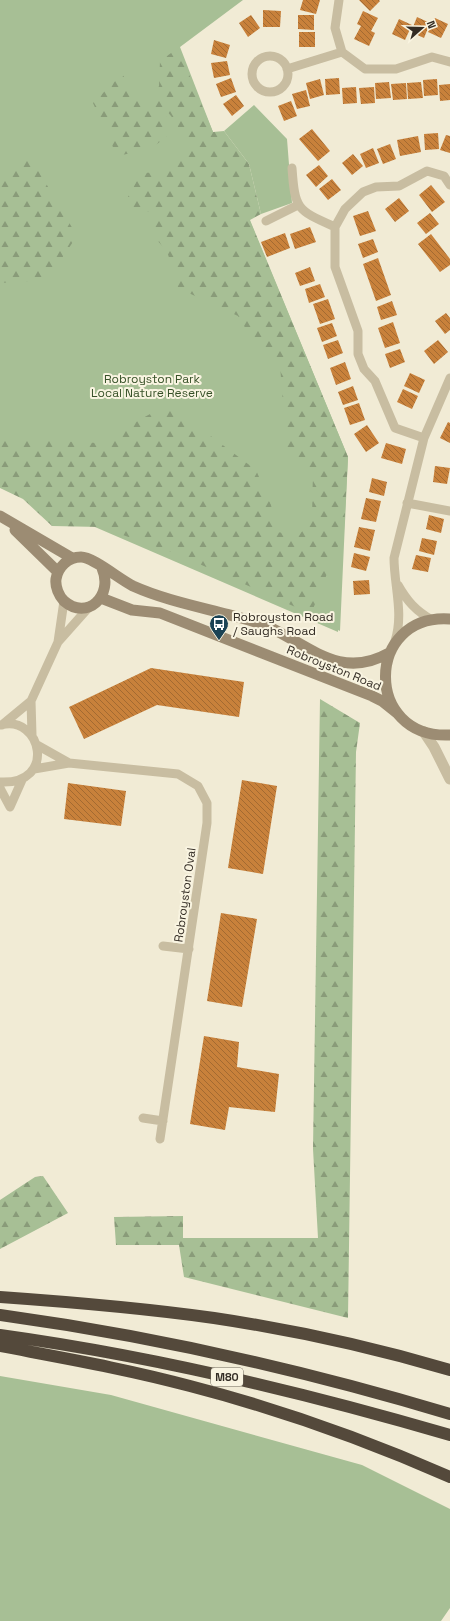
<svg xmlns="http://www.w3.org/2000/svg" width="450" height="1621" viewBox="0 0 450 1621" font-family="'Space Grotesk',sans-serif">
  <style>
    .green { fill: #a7bf95 }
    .forest { fill: url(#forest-firs) }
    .building { fill: url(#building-back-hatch) }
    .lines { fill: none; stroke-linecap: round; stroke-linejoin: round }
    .minor { stroke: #c8bda1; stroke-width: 9 }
    .tertiary { stroke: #c8bda1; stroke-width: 11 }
    .secondary { stroke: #9c8c73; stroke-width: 11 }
    .motorway { stroke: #54493b; stroke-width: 12 }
    .labels { text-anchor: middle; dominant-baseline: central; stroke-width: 4; stroke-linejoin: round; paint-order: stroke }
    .shield { fill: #f9f4e1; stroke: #6e685d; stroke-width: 1 }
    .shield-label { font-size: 11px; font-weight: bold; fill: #332c24 }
    .park-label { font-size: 12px; fill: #375128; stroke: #f9f4e1 }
    .poi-label { font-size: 12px; fill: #332c24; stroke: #f9f4e1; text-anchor: start }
    .street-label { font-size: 12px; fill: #332c24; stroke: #f9f4e1 }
  </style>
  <defs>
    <pattern id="forest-firs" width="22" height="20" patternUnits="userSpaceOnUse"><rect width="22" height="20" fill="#a7bf95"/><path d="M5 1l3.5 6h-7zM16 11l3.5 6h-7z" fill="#899b79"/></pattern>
    <pattern id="building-back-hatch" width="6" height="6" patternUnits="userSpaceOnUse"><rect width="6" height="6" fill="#c8813b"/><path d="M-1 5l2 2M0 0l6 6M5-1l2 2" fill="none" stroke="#a36a31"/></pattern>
  </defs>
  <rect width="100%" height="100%" fill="#f1ebd5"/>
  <path class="green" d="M0,0H243L180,47L213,132L348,457L340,631L338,630V632L0,486Z
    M254,105L287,139L292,203L261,214L249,164L224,131Z
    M0,1376L111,1395L362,1465L450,1509V1608L441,1621H0Z"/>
  <path class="forest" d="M178,48L213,132L224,131L249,164L261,214L250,220L348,457L344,531L311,614L177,554L100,527L52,526L23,499L0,488V438L98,443L168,404L256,470L271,505L277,532L299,535L312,519L313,469L287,455L280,365L260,352L238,316L178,288L167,251L154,237L152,212L122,208L141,173L164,172L186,149L176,122L166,110L167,136L151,149L117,156L93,103L122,74L131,87L150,103L159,86L160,61Z
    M31,158L77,236L47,280L0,283V177Z
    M320,699L360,723L356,752L348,1318L184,1277L179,1245H116L114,1217L183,1216V1238H318L313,1149Z
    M43,1176L68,1213L0,1249V1200L35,1177Z"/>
  <path class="building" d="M303,0H320L316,14L300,10Z
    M359,0H379L380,1L370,11Z
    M263,10L281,11L280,27H263Z
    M363,11L378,18L371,31L375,33L369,46L354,39L361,26L357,24Z
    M251,15L260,28L248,37L239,23Z
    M298,15H314V30L298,29Z
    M417,17L430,23L424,38L411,32Z
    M435,18L448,24L441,38L428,32Z
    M399,19L412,25L405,40L392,34Z
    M299,32H315V47H299Z
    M214,40L230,45L226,58L211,54Z
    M227,61L230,75L214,78L211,63Z
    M231,78L236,92L221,97L216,84Z
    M339,78L340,94L326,95L325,79Z
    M320,79L324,95L310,99L306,83Z
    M437,79L438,95L424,96L423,80Z
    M389,82L391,98L376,99L375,83Z
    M421,82L423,98L408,99L407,83Z
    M406,83L407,99L393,100L391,84Z
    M450,84V100L440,101L439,85Z
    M356,87L357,103L343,104L342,88Z
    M374,87L375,103L361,104L359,88Z
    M306,90L310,106L297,109L292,94Z
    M236,95L244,106L232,116L223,104Z
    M291,101L297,116L284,121L278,106Z
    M312,129L330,151L318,161L299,139Z
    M438,133L439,149L425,150L424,134Z
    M446,135L450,136V153L440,150Z
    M418,136L421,152L400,156L397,140Z
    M390,144L396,159L383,164L377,149Z
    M373,148L379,163L366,168L360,154Z
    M353,154L363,166L352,175L342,163Z
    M319,165L328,176L316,187L306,175Z
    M332,179L341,190L328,200L319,189Z
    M431,185L445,202L432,212L419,195Z
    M399,198L409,211L395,222L385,209Z
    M368,211L376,231L360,236L353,216Z
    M430,213L439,224L426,234L417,223Z
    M310,227L316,242L295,249L290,234Z
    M285,233L290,248L267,257L261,242Z
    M431,234L450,259V265L440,272L418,244Z
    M373,239L378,252L363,258L358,244Z
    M378,258L391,295L376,301L363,264Z
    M310,267L315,281L300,286L295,273Z
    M320,284L325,297L309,303L305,289Z
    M328,299L335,319L320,324L313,304Z
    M392,301L397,315L381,320L377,307Z
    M446,313L450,318V330L445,334L435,321Z
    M393,322L400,343L385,348L378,328Z
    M332,323L337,336L322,342L317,328Z
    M338,340L343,353L328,359L323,345Z
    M438,340L448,352L434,364L424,351Z
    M400,349L405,362L390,368L385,354Z
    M345,362L351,379L336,385L330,368Z
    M410,373L425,380L419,393L404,386Z
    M353,386L358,400L343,405L338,392Z
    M403,389L418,396L412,409L397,402Z
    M359,403L365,420L350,425L344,408Z
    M448,422L450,423V443L440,438Z
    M367,425L379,443L366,452L354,434Z
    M386,443L406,449L402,464L381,458Z
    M435,466L450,468L447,484L433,482Z
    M372,478L387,482L384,496L369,492Z
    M366,498L381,501L376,522L361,519Z
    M429,515L444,519L441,533L426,529Z
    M359,527L375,530L370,551L354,547Z
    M422,538L437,541L434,555L419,551Z
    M354,553L370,557L366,571L351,567Z
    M416,555L431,558L428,572L412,569Z
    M369,580L370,594L354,595L353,581Z
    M151,668L244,682L239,717L157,705L84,739L69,707Z
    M242,780L277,786L263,874L228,868Z
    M68,783L126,791L121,826L64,819Z
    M221,913L257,919L242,1007L207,1001Z
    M204,1036L239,1042L237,1067L279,1074L275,1112L229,1107L225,1130L190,1124Z"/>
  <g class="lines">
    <path class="minor" d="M339,0L335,28L342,52L365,69H396L432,57L450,62
      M252 74a18 18 0 1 1 36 0a18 18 0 1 1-36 0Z
      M287,69L342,52
      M292,168C295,210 297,210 335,227
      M266,221L298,205
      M424,438L395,428L375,381L364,369L358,354V331L335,267V227L345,209L363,192L376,187L399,186L427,171L444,176L450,185
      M407,503L450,511
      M398,585C407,601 416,611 432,620
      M395,641C404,614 394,585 394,558L424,438L450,378
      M58,642L64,601
      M31,701L32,735
      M2,725L31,701L58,642L90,606
      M37,745L69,763
      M34,769L69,763L178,774L198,786L207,803V823L160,1139
      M0,782C58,785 41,714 1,725
      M0,788L10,807
      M10,807L22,780
      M163,946L189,949
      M143,1118L163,1121"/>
    <path class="tertiary" d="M424,732L434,747L450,779"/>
    <path class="secondary" d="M0,516L72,558
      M15,530L58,572
      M102,568C114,596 87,621 64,601C59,596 55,587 56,579C58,567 68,557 81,557C93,557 119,579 133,586C162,599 195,606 226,614C240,618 256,621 269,627C311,647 341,680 389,653
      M101,598L132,610L160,613L372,696L382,701L397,713
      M450,619C365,613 363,739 450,735"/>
    <path class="motorway" d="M0,1297C71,1302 143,1308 214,1318C294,1330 372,1347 450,1370
      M0,1315C152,1336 304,1370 450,1414
      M0,1335C152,1356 303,1392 450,1435
      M0,1346C63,1358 127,1369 190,1386C279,1409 366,1440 450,1477"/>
  </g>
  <defs>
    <symbol id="bus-pin" viewBox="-11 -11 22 30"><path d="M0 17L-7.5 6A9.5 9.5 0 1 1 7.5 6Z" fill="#1a4254" stroke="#f9f4e1"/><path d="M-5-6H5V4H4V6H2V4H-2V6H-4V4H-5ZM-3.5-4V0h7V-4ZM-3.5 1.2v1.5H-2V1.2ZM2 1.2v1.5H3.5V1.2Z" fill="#fff"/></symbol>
  </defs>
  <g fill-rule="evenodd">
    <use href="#bus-pin" x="208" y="613" width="22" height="30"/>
  </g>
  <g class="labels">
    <rect class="shield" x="211" y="1368" width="32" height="18" rx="3"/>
    <g class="shield-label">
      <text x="227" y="1377">M80</text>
    </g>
    <g class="park-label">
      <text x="152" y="379">Robroyston Park<tspan x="152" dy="14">Local Nature Reserve</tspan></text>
    </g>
    <g class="poi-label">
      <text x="233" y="617">Robroyston Road<tspan x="233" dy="14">/ Saughs Road</tspan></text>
    </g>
    <g class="street-label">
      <text transform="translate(334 668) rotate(22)">Robroyston Road</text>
      <text transform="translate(185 895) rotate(-82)">Robroyston Oval</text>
    </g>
  </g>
  <g transform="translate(422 28) rotate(70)" stroke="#f9f4e1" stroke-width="3" paint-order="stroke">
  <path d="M0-3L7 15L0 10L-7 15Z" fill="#332c24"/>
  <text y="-6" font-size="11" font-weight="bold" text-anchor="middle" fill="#332c24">N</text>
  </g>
</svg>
